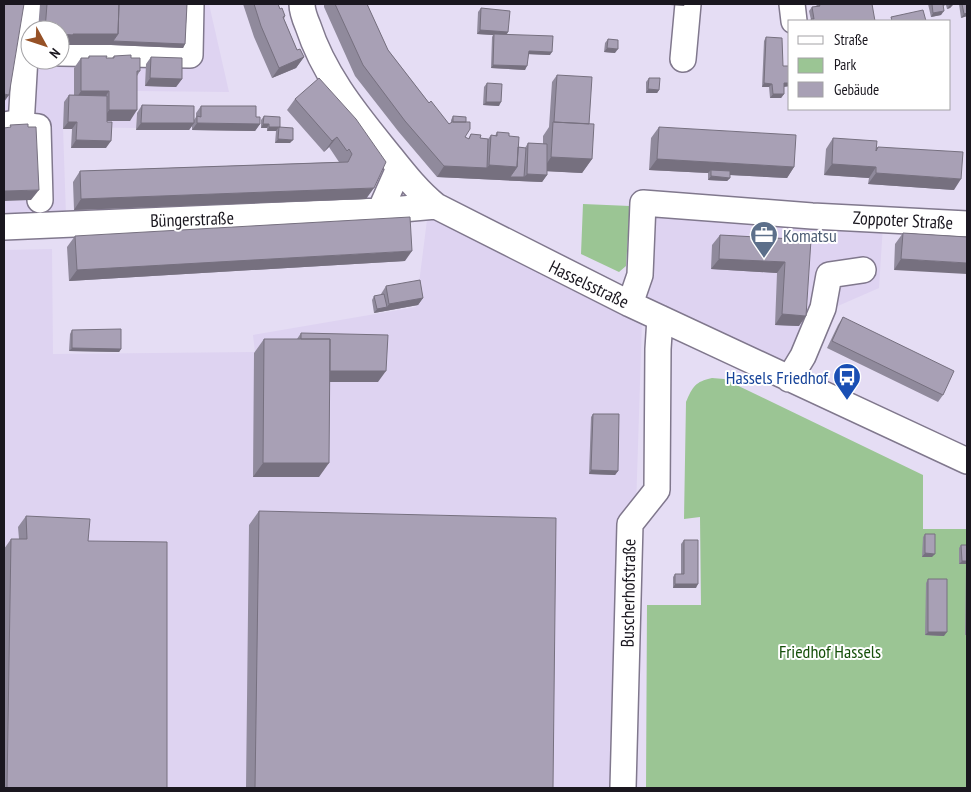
<svg xmlns="http://www.w3.org/2000/svg" width="971" height="792" viewBox="0 0 971 792" font-family="'PT Sans Narrow',sans-serif">
  <style>
    .built { fill: #ded3f1; fill-rule: evenodd }
    .green { fill: #9bc594 }
    .lines { fill: none; stroke-linecap: round; stroke-linejoin: round }
    .minor-casing { stroke: #80788d; stroke-width: 28 }
    .minor { stroke: #fff; stroke-width: 25 }
    .wall { fill: #908a9c }
    .shaded-wall { fill: #76707f }
    .building { fill: #a8a0b5; stroke: #76707f }
    .labels { text-anchor: middle; dominant-baseline: central; stroke-width: 4; stroke-linejoin: round; paint-order: stroke }
    .street-label { font-size: 18px; fill: #1a171f; stroke: #fff }
    .service-label { font-size: 18px; fill: #4e5e75; stroke: #fff; text-anchor: start }
    .transit-label { font-size: 18px; fill: #164399; stroke: #fff; text-anchor: end }
    .park-label { font-size: 18px; fill: #16500a; stroke: #fff }
  </style>
  <rect width="100%" height="100%" fill="#e5ddf4"/>
  <path class="built" d="M4,4H209L229,92L137,91L136,128L63,127L66,216L4,219ZM30,30H60V60H30Z
    M649,210L883,225L879,288L831,309L797,375L643,300Z
    M428,212L642,321L627,788H4V250L52,249L53,354L255,352L253,335L416,307Z"/>
  <path class="green" d="M583,204L630,206L626,266L619,272L581,254Z
    M712,378L724,379L923,475V529H967V788H646L647,605H701L700,517L684,519L686,402C693,386 695,382 712,378Z"/>
  <g class="lines">
    <defs>
      <path id="minor" d="M302,4C302,11 305,19 308,26C323,72 352,109 382,146C399,167 415,189 436,206L630,304L967,461
        M792,4L794,21
        M60,53L190,55L191,4
        M683,59L688,4
        M9,124L38,127L40,200
        M21,126L28,4
        M380,211L399,168
        M4,227L380,211L436,206
        M630,304L640,275L643,203L812,216L967,224
        M789,379L803,356L823,308L829,275L863,270
        M623,788L630,524L657,490L658,349L660,318"/>
    </defs>
    <use href="#minor" class="minor-casing"/>
    <use href="#minor" class="minor"/>
  </g>
  <path class="wall" d="M40,4H187L185,44L183,48L111,45H67L66,46H60V30H38Z
    M243,4H278L280,9L285,16L284,19L297,50L304,57L296,68L272,78L254,37Z
    M324,4H367L388,50L429,103L449,124L451,123V120L453,116L465,137L468,139L471,134L480,138L488,139L491,135L495,136L497,132L509,136L518,147L525,148L528,143L543,144V136L549,127L552,82L557,75L589,124L592,159L582,173L547,171V175L542,182L437,177L398,131L355,76L324,7Z
    M816,4H871L875,21H810L811,20L809,11L812,7H817Z
    M928,4H953L950,8L947,9L946,5L943,6L941,15L931,17Z
    M959,4H967V16L961,18Z
    M481,8L508,32L507,34L550,55L528,54L525,70L491,68L492,37L493,35L477,34L478,12Z
    M766,37L783,66H790V86L784,87V94L781,98H770L769,87H762L764,41Z
    M608,39L615,53L604,52L605,43Z
    M89,56L106,58H112L114,56L131,58L140,71L137,76L130,121H107L106,148H71L72,129H63L64,102L69,95H74V68L81,58H88Z
    M151,57L182,79L176,87L145,86L146,64Z
    M649,78L659,90L657,93H646V82Z
    M487,83L499,106L483,105L484,87Z
    M295,99L356,119L366,199L74,210L73,182L80,171L339,162L329,147L324,152L287,110Z
    M142,105L194,120L196,117V113L201,106L256,117L260,124L255,131L192,130V126L189,130H136L137,113Z
    M264,116L280,127L290,143H275L276,131H267V128H261V120Z
    M659,127L794,167L787,178L730,175V178L727,181L708,180V173L649,170L651,138Z
    M833,138L876,148L878,147L954,190L868,184L869,178L824,175L826,149Z
    M903,233L967,237L894,270L895,244Z
    M720,235L811,240L799,326L775,325L777,273L711,269L712,245Z
    M75,236L405,261L69,281L67,247Z
    M386,286L423,298L418,305L374,313L372,300L374,296L381,295V294Z
    M843,317L943,395L938,402L827,348L838,325Z
    M72,330L121,349L119,352L69,351L70,334Z
    M301,333L378,382H330L319,477H253L254,353L264,339H297Z
    M593,414L618,471L615,475L589,474L591,417Z
    M259,511L553,788H246L249,525Z
    M26,516L88,541L167,788H4V549L11,539H19L18,527Z
    M925,534L932,557H922L923,537Z
    M684,540L696,588H673V577L675,574H681V544Z
    M961,545H967V635H965L966,564H959V548Z
    M928,579L944,636L925,635L926,583Z"/>
  <path class="shaded-wall" d="M656,4H685L684,6Z
    M950,5H953L950,8L947,9Z
    M944,11L941,15L931,17L933,13Z
    M967,13V16L961,18L964,14Z
    M480,30L508,32L505,36L494,34L493,35L477,34Z
    M60,34H118L111,45H67L66,46H60Z
    M113,41L185,44L183,48L111,45Z
    M607,48L618,49L615,53L604,52Z
    M529,51L552,52L550,55L526,54Z
    M304,57L296,68L272,78L279,68Z
    M493,65L527,66L525,70L491,68Z
    M150,78L182,79L176,87L145,86Z
    M764,83L772,84L769,87H762Z
    M784,83H790V86L781,87Z
    M648,89L659,90L657,93H646Z
    M81,91H109L102,102H74Z
    M4,94L9,95L4,102Z
    M773,94H784L781,98H770Z
    M486,102H501L499,106L483,105Z
    M109,110H137L130,121H102Z
    M68,122H77L72,129H63Z
    M141,123H194L189,130H136Z
    M197,123L260,124L255,131L192,130Z
    M263,124H269L267,128H261Z
    M269,127H279L276,131H267Z
    M337,137L329,147L324,152L332,141Z
    M278,139L293,140L290,143H275Z
    M76,140L111,141L106,148H71Z
    M551,157L592,159L582,173L542,171Z
    M657,159L794,167L787,178L711,174V170L708,173L649,170Z
    M832,164L876,167L869,178L824,175Z
    M489,165L517,167L524,177L527,174L547,175L542,182L479,179Z
    M444,166L487,168L479,179L437,177Z
    M876,173L961,179L954,190L868,184Z
    M711,176L730,178L727,181L708,180Z
    M374,188L366,199L74,210L81,199Z
    M39,190L31,200L4,201V191Z
    M412,251L405,261L69,281L77,270Z
    M719,259L785,262L777,273L711,269Z
    M901,259L967,263V274L894,270Z
    M423,298L418,305L374,313L377,309L387,307L389,304Z
    M782,314L806,316L799,326L775,325Z
    M72,348L121,349L119,352L69,351Z
    M328,371H386L378,382H320Z
    M263,463H329L319,477H253Z
    M591,470L618,471L615,475L589,474Z
    M925,553L935,554L932,557H922Z
    M962,561H967V562L966,564H959Z
    M675,584H698L696,588H673Z
    M928,632H947L944,636L925,635Z"/>
  <path class="building" d="M4,4H24L9,95L4,94Z
    M47,4H119L118,34H73V35L60,34V30H45Z
    M119,4H187L185,44L113,41L118,34Z
    M254,4H278L280,9L282,8L285,16L283,17L297,50L300,49L304,57L279,68L261,26Z
    M335,4H367L388,50L429,103L431,101L449,124L452,122H470V129L465,137L469,139L471,134L481,135L480,138L488,139L487,168L444,166L405,121L363,65Z
    M819,4H872L875,21H812L811,19H814L812,7L820,6Z
    M932,4H943L944,11L933,13Z
    M962,4H967V13L964,14Z
    M481,8L510,11L508,32L480,30Z
    M923,10L926,21H892L891,17Z
    M494,34L553,36L552,52L529,51L527,66L493,65Z
    M766,37L782,38L783,66H790V83H784V94H773L772,84L764,83Z
    M608,39L618,40V49L607,48Z
    M131,55V58H140V71H137V110H109V91H81V58H89V56H107L106,58H114V56Z
    M151,57L182,58V79L150,78Z
    M557,75L592,77L589,124L554,122Z
    M319,78L356,119L386,162L374,188L81,199L80,171L348,162L352,154L349,149L347,151L337,137L332,141L295,99Z
    M649,78H660L659,90L648,89Z
    M487,83L502,84L501,102H486Z
    M69,95L107,96V122H112L111,141L76,140L77,122H68Z
    M142,105L194,106V123H141Z
    M201,106H256V117H260V124L197,123V116L201,117Z
    M264,116L280,117V127H269V124H263Z
    M453,116L466,117V122H453Z
    M553,122L594,124L592,159L551,157Z
    M28,124V127H36L39,190L4,191V128L11,127L10,125Z
    M279,127L293,128V140L278,139Z
    M659,127L796,135L794,167L657,159Z
    M497,132L509,133V136L519,137L517,167L489,165L491,135L497,136Z
    M833,138L877,141L876,151L878,147L963,152L961,179L876,173V167L832,164Z
    M528,143L547,144V175L527,174Z
    M518,147L526,148L524,177H510L517,167Z
    M711,170L730,171V178L711,176Z
    M410,217L412,251L77,270L75,236Z
    M903,233L967,237V263L901,259Z
    M720,235L811,240L806,316L782,314L785,262L719,259Z
    M420,280L423,298L389,304L386,286Z
    M384,294L387,307L377,309L374,296Z
    M843,317L954,371L943,395L832,341Z
    M121,329V349L72,348V330Z
    M301,333L388,335L386,371H330V339H301Z
    M264,339H330L329,463H263Z
    M593,414H619L618,471L591,470Z
    M259,511L556,518L553,788H255Z
    M26,516L90,519L88,541L167,542V788H7L11,539H27Z
    M925,534H935V554L925,553Z
    M684,540H698V584H675V574H684Z
    M961,545H967V561H962Z
    M928,579H947V632H928Z"/>
  <defs>
    <symbol id="office-pin" viewBox="-11 -11 22 30"><path d="M0 17L-7.5 6A9.5 9.5 0 1 1 7.5 6Z" fill="#5c6f8a" stroke="#fff"/><path d="M-6-3h4V-5.5h4V-3h4V5H-6ZM-1-4.5V-3h2v-1.5ZM-6 0V1H6V0Z" fill="#fff"/></symbol>
    <symbol id="bus-pin" viewBox="-11 -11 22 30"><path d="M0 17L-7.5 6A9.5 9.5 0 1 1 7.5 6Z" fill="#1a4fb4" stroke="#fff"/><path d="M-5-6H5V4H4V6H2V4H-2V6H-4V4H-5ZM-3.5-4V0h7V-4ZM-3.5 1.2v1.5H-2V1.2ZM2 1.2v1.5H3.5V1.2Z" fill="#fff"/></symbol>
  </defs>
  <g fill-rule="evenodd">
    <use href="#office-pin" x="748" y="219" width="32" height="43"/>
    <use href="#bus-pin" x="831" y="361" width="32" height="43"/>
  </g>
  <g class="labels">
    <g class="street-label">
      <text transform="translate(192 219) rotate(-2)">Büngerstraße</text>
      <text transform="translate(903 220) rotate(3)">Zoppoter Straße</text>
      <text transform="translate(589 284) rotate(26)">Hasselsstraße</text>
      <text transform="translate(628 593) rotate(-89)">Buscherhofstraße</text>
    </g>
    <g class="service-label">
      <text x="783" y="235">Komatsu</text>
    </g>
    <g class="transit-label">
      <text x="828" y="377">Hassels Friedhof</text>
    </g>
    <g class="park-label">
      <text x="830" y="651">Friedhof Hassels</text>
    </g>
  </g>
  <rect width="971" height="792" fill="none" stroke="#1a171f" stroke-width="10"/>
  <rect x="788" y="20" width="162" height="90" fill="#ffffff" stroke="#a3a2a5"/>
  <rect x="798" y="36" width="25" height="8" fill="#ffffff" stroke="#a3a2a5"/>
  <text x="834" y="45" font-size="15" fill="#1a171f">Straße</text>
  <rect x="798" y="58" width="25" height="15" fill="#9bc594" stroke="#a3a2a5"/>
  <text x="834" y="70" font-size="15" fill="#1a171f">Park</text>
  <rect x="798" y="82" width="25" height="15" fill="#a8a0b5" stroke="#a3a2a5"/>
  <text x="834" y="95" font-size="15" fill="#1a171f">Gebäude</text>
  <g transform="translate(45 45) rotate(130)"><circle r="24" fill="#ffffff" stroke="#a3a2a5"/>
  <path d="M0-4L9 19L0 12L-9 19Z" fill="#965126"/>
  <text y="-8" font-size="14" font-weight="bold" text-anchor="middle" fill="#1a171f">N</text>
  </g>
</svg>
